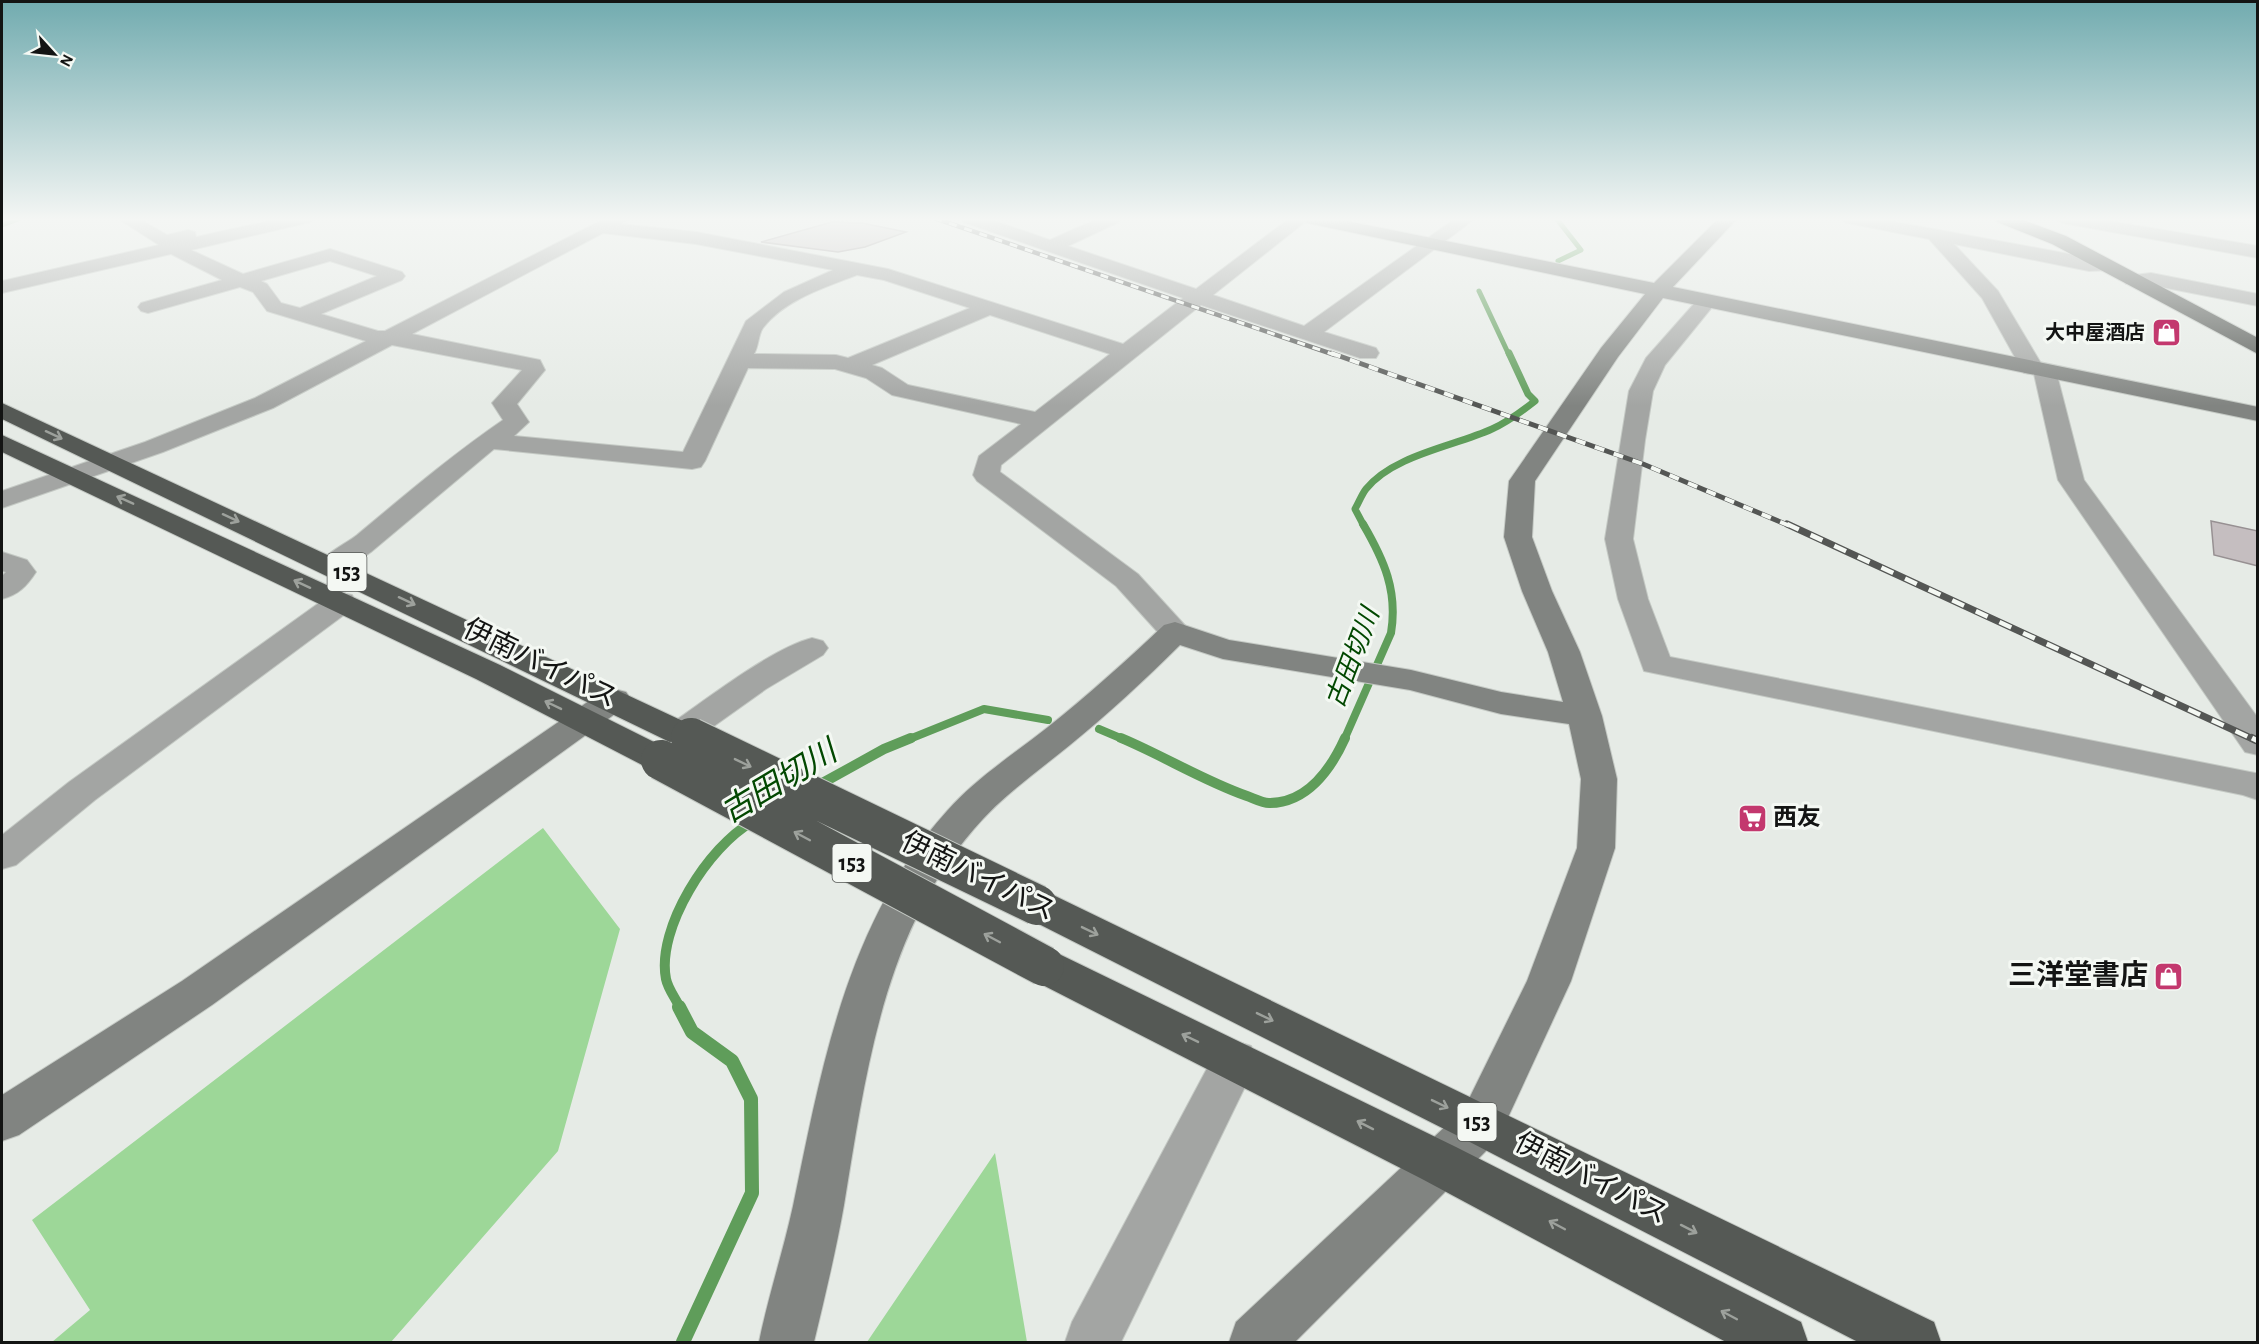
<svg xmlns="http://www.w3.org/2000/svg" width="2259" height="1344" viewBox="0 0 2259 1344" font-family="'Alegreya Sans','Noto Sans JP',sans-serif">
  <style>
    .green { fill: #9dd798 }
    .lines { fill: none; stroke-linecap: round; stroke-linejoin: round }
    .stream-far4 { stroke: #5f9d5a; stroke-width: 5 }
    .stream-far3 { stroke: #5f9d5a; stroke-width: 7 }
    .stream-far2 { stroke: #5f9d5a; stroke-width: 8 }
    .stream-far1 { stroke: #5f9d5a; stroke-width: 10 }
    .stream { stroke: #5f9d5a; stroke-width: 14 }
    .building { fill: #c5bec0; stroke: #979092; stroke-width: 1.5 }
    .street-casing { stroke: #c4c9c4; stroke-width: 2 }
    .secondary-casing { stroke: #c4c9c4; stroke-width: 2 }
    .highway-casing { stroke: #c4c9c4; stroke-width: 2 }
    .street { fill: #a3a5a3; fill-rule: evenodd }
    .secondary { fill: #818481; fill-rule: evenodd }
    .highway { fill: #555955; fill-rule: evenodd }
    .rail-far3-casing { stroke: #545654; stroke-width: 4.5 }
    .rail-far2-casing { stroke: #545654; stroke-width: 5 }
    .rail-far1-casing { stroke: #545654; stroke-width: 7 }
    .rail-casing { stroke: #545654; stroke-width: 8 }
    .rail-far3 { stroke: #f4f8f3; stroke-width: 3; stroke-dasharray: 8; stroke-linecap: butt }
    .rail-far2 { stroke: #f4f8f3; stroke-width: 4; stroke-dasharray: 10; stroke-linecap: butt }
    .rail-far1 { stroke: #f4f8f3; stroke-width: 4.5; stroke-dasharray: 13; stroke-linecap: butt }
    .rail { stroke: #f4f8f3; stroke-width: 5; stroke-dasharray: 16; stroke-linecap: butt }
    .highway-bridge-far1-casing { stroke: #c4c9c4; stroke-width: 34; stroke-linecap: butt }
    .highway-bridge-casing { stroke: #c4c9c4; stroke-width: 42; stroke-linecap: butt }
    .highway-bridge-far1 { stroke: #555955; stroke-width: 32 }
    .highway-bridge { stroke: #555955; stroke-width: 40 }
    .oneway { stroke: #9da19c }
    .labels { text-anchor: middle; dominant-baseline: central; stroke-width: 6; stroke-linejoin: round; paint-order: stroke }
    .far-poi-label { font-size: 20px; font-weight: bold; fill: #131413; stroke: #f4f8f3; text-anchor: end }
    .shield { fill: #f4f8f3; stroke: #565856; stroke-width: 1.5 }
    .shield-label { font-size: 22px; font-weight: bold; fill: #131413 }
    .poi-label { font-size: 24px; font-weight: bold; fill: #131413; stroke: #f4f8f3; text-anchor: start }
    .water-label { font-size: 26px; font-style: italic; fill: #024801; stroke: #f4f8f3 }
    .near-street-label { font-size: 28px; fill: #131413; stroke: #f4f8f3 }
    .near-poi-label { font-size: 28px; font-weight: bold; fill: #131413; stroke: #f4f8f3; text-anchor: end }
    .near-water-label { font-size: 32px; font-style: italic; fill: #024801; stroke: #f4f8f3 }
  </style>
  <rect width="100%" height="100%" fill="#e6ebe6"/>
  <path class="green" d="M543,828L620,929L558,1151L391,1342H52L90,1310L32,1220Z
    M995,1153L1027,1342H867Z"/>
  <g class="lines">
    <path class="stream-far4" d="M1556,218L1581,250L1558,261
      M2,225L21,218
      M1479,291L1509,355"/>
    <path class="stream-far3" d="M1364,526L1355,509C1359,502 1362,494 1366,489C1393,455 1455,446 1492,429C1508,422 1521,412 1535,401L1528,394L1509,353"/>
    <path class="stream-far2" d="M1099,729L1125,740
      M907,740L984,709L1048,720
      M1344,740L1391,633C1398,591 1384,560 1363,524"/>
    <path class="stream-far1" d="M1121,738C1164,756 1204,781 1247,796C1253,798 1262,803 1269,803C1307,803 1331,769 1345,738
      M817,786L884,749L911,738
      M680,1008C676,999 668,989 666,979C656,928 709,846 752,822"/>
    <path class="stream" d="M679,1007L692,1032L732,1061L751,1099L752,1193L683,1342"/>
  </g>
  <path class="building" d="M832,222L862,223L906,232L865,247L838,252L761,242Z
    M2211,521L2258,531V566L2214,555Z"/>
  <g class="lines">
    <defs>
      <path id="street" d="M117,218H138L167,235L188,230L195,232L196,237L282,218H314L311,222L191,250L243,274L330,249L402,272L405,276L402,280L321,314L378,331H385L606,218H628L621,224L696,232L888,269L1123,344L1183,298L963,222L960,218H986L1050,240L1099,218H1122L1119,222L1068,246L1196,289L1290,218H1310L1213,295L1304,326L1456,218H1476L1324,332L1376,348L1379,353L1376,358H1360L1201,305L1001,465L1000,472L1138,574L1191,632L1186,639L1175,642L1164,639L1116,586L977,481L973,475L979,456L1021,424L892,395L866,378L835,369L748,368L705,461L701,467L692,469L494,449L371,552L342,572L332,575L322,572L317,566C327,552 344,545 357,535C405,495 452,455 503,420L492,403L522,370L392,345L273,408L163,452L2,508V491L145,442L255,398L366,341L267,311L253,292L240,287L148,313L141,311L138,307L141,303L222,280L171,254L2,293V281L159,245ZM603,233L696,244L833,270L784,292L746,321L683,452L514,436L529,422L517,404L545,370L540,360L412,334ZM330,261L377,276L300,308L281,303L267,284L261,281ZM857,275L884,280L970,308L848,358L836,355L754,354C759,346 758,335 763,328C784,300 826,287 857,275ZM990,315L1110,354L1035,412L908,385L882,368L872,365Z
        M1838,218H1874L2113,262L2116,266L2113,270L2089,271L1954,244L1998,291L2042,365L2053,366L2056,371L2084,480L2258,718V755L2245,752L2058,480L2034,374L2024,373L2021,368L1982,298L1929,239L1847,223Z
        M2053,218H2092L2258,246V258L2062,223Z
        M2151,273L2258,294V306L2151,285L2126,284L2123,280L2126,276Z
        M1707,295L1714,297L1717,301L1665,365L1653,391L1645,440L1633,539L1648,599L1670,657L2255,773H2258V800L2243,795L1644,671L1618,599L1605,539L1629,391L1646,358L1700,297Z
        M2,552L27,560L36,572C27,586 18,595 2,599V576L6,572L2,571Z
        M341,593L352,595L356,602L352,609L95,800L16,865L2,869V835L69,782L330,595Z
        M812,638L823,641L828,648L823,655L766,689L693,741L681,744L669,741L663,733L669,725C706,700 770,649 812,638Z
        M1235,1041L1251,1046L1258,1060L1121,1342H1065L1072,1322L1219,1046Z"/>
      <path id="secondary" d="M1298,218H1332L1654,283L1719,218H1738L1673,287L2258,407V421L1663,298L1618,357L1535,481L1532,537L1552,591L1580,652L1602,716L1617,779L1615,848L1571,981L1498,1139L1295,1342H1229L1236,1322L1464,1109L1527,981L1577,848L1581,779L1569,724L1501,714L1410,690L1223,659L1180,645C1145,680 1108,714 1070,745C1037,772 1001,797 974,829C883,934 866,1073 844,1205C836,1251 825,1296 814,1342H759C768,1297 783,1252 793,1206C822,1066 847,921 947,811C976,778 1014,754 1048,727C1088,695 1126,661 1164,625L1175,622L1229,640L1411,670L1501,692L1563,702L1548,652L1522,591L1504,537L1509,481L1601,348L1645,294L1307,223Z
        M614,689L626,692L631,699L626,706L212,1005L19,1135L2,1141V1095L182,981L602,692Z"/>
      <path id="highway" d="M1994,218H2018L2066,236L2258,338V354L2052,244L1997,222Z
        M2,403L702,730L708,738L702,746L690,749L678,746L2,419Z
        M2,435L500,665L674,752L679,760L674,768L661,772L648,768L476,679L2,452Z
        M1037,890L1051,894L1934,1322L1941,1342H1858L1464,1139L1023,916L1017,905L1023,894Z
        M1044,949L1059,954L1456,1147L1801,1322L1808,1342H1726L1422,1179L1029,978L1023,966L1029,954Z"/>
    </defs>
    <use href="#street" class="street-casing"/>
    <use href="#secondary" class="secondary-casing"/>
    <use href="#highway" class="highway-casing"/>
    <use href="#street" class="street"/>
    <use href="#secondary" class="secondary"/>
    <use href="#highway" class="highway"/>
    <defs>
      <path id="rail-far3" d="M934,218L1335,355"/>
      <path id="rail-far2" d="M1331,353L1643,464L1790,526"/>
      <path id="rail-far1" d="M1787,524L2255,740"/>
      <path id="rail" d="M2252,738L2258,741"/>
    </defs>
    <use href="#rail-far3" class="rail-far3-casing"/>
    <use href="#rail-far2" class="rail-far2-casing"/>
    <use href="#rail-far1" class="rail-far1-casing"/>
    <use href="#rail" class="rail-casing"/>
    <use href="#rail-far3" class="rail-far3"/>
    <use href="#rail-far2" class="rail-far2"/>
    <use href="#rail-far1" class="rail-far1"/>
    <use href="#rail" class="rail"/>
    <defs>
      <path id="highway-bridge-far1" d="M690,738L694,740"/>
      <path id="highway-bridge" d="M691,738L1037,905
        M661,760L1044,966"/>
    </defs>
    <use href="#highway-bridge-far1" class="highway-bridge-far1-casing"/>
    <use href="#highway-bridge" class="highway-bridge-casing"/>
    <use href="#highway-bridge-far1" class="highway-bridge-far1"/>
    <use href="#highway-bridge" class="highway-bridge"/>
  </g>
  <defs><path id="oneway-shaft" d="M-6 0H5M1.5-3L5.5 0L1.5 3" fill="none" stroke-width="1.6" stroke-linecap="round" stroke-linejoin="round" transform="scale(1.5)"/></defs>
  <g class="oneway">
    <use href="#oneway-shaft" transform="translate(54 435) rotate(25)"/>
    <use href="#oneway-shaft" transform="translate(125 500) rotate(-156)"/>
    <use href="#oneway-shaft" transform="translate(231 518) rotate(25)"/>
    <use href="#oneway-shaft" transform="translate(302 584) rotate(-155)"/>
    <use href="#oneway-shaft" transform="translate(407 601) rotate(25)"/>
    <use href="#oneway-shaft" transform="translate(553 705) rotate(-154)"/>
    <use href="#oneway-shaft" transform="translate(743 763) rotate(26)"/>
    <use href="#oneway-shaft" transform="translate(802 836) rotate(-152)"/>
    <use href="#oneway-shaft" transform="translate(1090 931) rotate(26)"/>
    <use href="#oneway-shaft" transform="translate(992 938) rotate(-152)"/>
    <use href="#oneway-shaft" transform="translate(1265 1017) rotate(26)"/>
    <use href="#oneway-shaft" transform="translate(1190 1038) rotate(-154)"/>
    <use href="#oneway-shaft" transform="translate(1440 1104) rotate(26)"/>
    <use href="#oneway-shaft" transform="translate(1365 1125) rotate(-153)"/>
    <use href="#oneway-shaft" transform="translate(1557 1225) rotate(-152)"/>
    <use href="#oneway-shaft" transform="translate(1689 1229) rotate(27)"/>
    <use href="#oneway-shaft" transform="translate(1729 1315) rotate(-152)"/>
  </g>
  <linearGradient id="sky" x2="0" y2="1"><stop stop-color="#71abaf"/><stop offset="0.54" stop-color="#f4f6f4"/><stop offset="1" stop-color="#f4f6f4" stop-opacity="0"/></linearGradient>
  <rect width="2259" height="406" fill="url(#sky)"/>
  <defs>
    <symbol id="shop-square" viewBox="-11 -11 22 22"><rect x="-9" y="-9" width="18" height="18" rx="4" fill="#c3386e" stroke="#f4f8f3"/><path d="M-5-2.5h2.3a2.7 3.5 0 0 1 5.4 0H5L5.5 6h-11ZM-1.5-2.5h3a1.5 2.3 0 0 0-3 0Z" fill="#fff"/></symbol>
    <symbol id="supermarket-square" viewBox="-11 -11 22 22"><rect x="-9" y="-9" width="18" height="18" rx="4" fill="#c3386e" stroke="#f4f8f3"/><path d="M-6-5.5h2.5l.6 2H6L4.5 2H-2.5L-4.4-4H-6ZM-1.5 3.2a1.3 1.3 0 1 0 .1 0ZM3 3.2a1.3 1.3 0 1 0 .1 0Z" fill="#fff"/></symbol>
  </defs>
  <g fill-rule="evenodd">
    <use href="#shop-square" x="2150" y="316" width="33" height="33"/>
    <use href="#supermarket-square" x="1736" y="802" width="33" height="33"/>
    <use href="#shop-square" x="2152" y="960" width="33" height="33"/>
  </g>
  <g class="labels">
    <g class="far-poi-label">
      <text x="2145" y="333">大中屋酒店</text>
    </g>
    <g class="shield">
      <rect x="327.5" y="553" width="39" height="38" rx="4.5"/>
      <rect x="832.5" y="844" width="39" height="38" rx="4.5"/>
      <rect x="1457.5" y="1103" width="39" height="38" rx="4.5"/>
    </g>
    <g class="shield-label">
      <text x="347" y="572">153</text>
      <text x="852" y="863">153</text>
      <text x="1477" y="1122">153</text>
    </g>
    <g class="poi-label">
      <text x="1773" y="818">西友</text>
    </g>
    <g class="water-label">
      <text transform="translate(1353 658) rotate(-69)">古田切川</text>
    </g>
    <g class="near-street-label">
      <text transform="translate(540 664) rotate(26)">伊南バイパス</text>
      <text transform="translate(978 877) rotate(26)">伊南バイパス</text>
      <text transform="translate(1591 1179) rotate(27)">伊南バイパス</text>
    </g>
    <g class="near-poi-label">
      <text x="2148" y="976">三洋堂書店</text>
    </g>
    <g class="near-water-label">
      <text transform="translate(779 782) rotate(-31)">古田切川</text>
    </g>
  </g>
  <rect width="2259" height="1344" fill="none" stroke="#131413" stroke-width="6"/>
  <g transform="translate(54 54) rotate(117)" stroke="#f4f8f3" stroke-width="4.5" paint-order="stroke">
  <path d="M0-4.5L10 22L0 15L-10 22Z" fill="#131413"/>
  <text y="-9" font-size="16" font-weight="bold" text-anchor="middle" fill="#131413">N</text>
  </g>
</svg>
